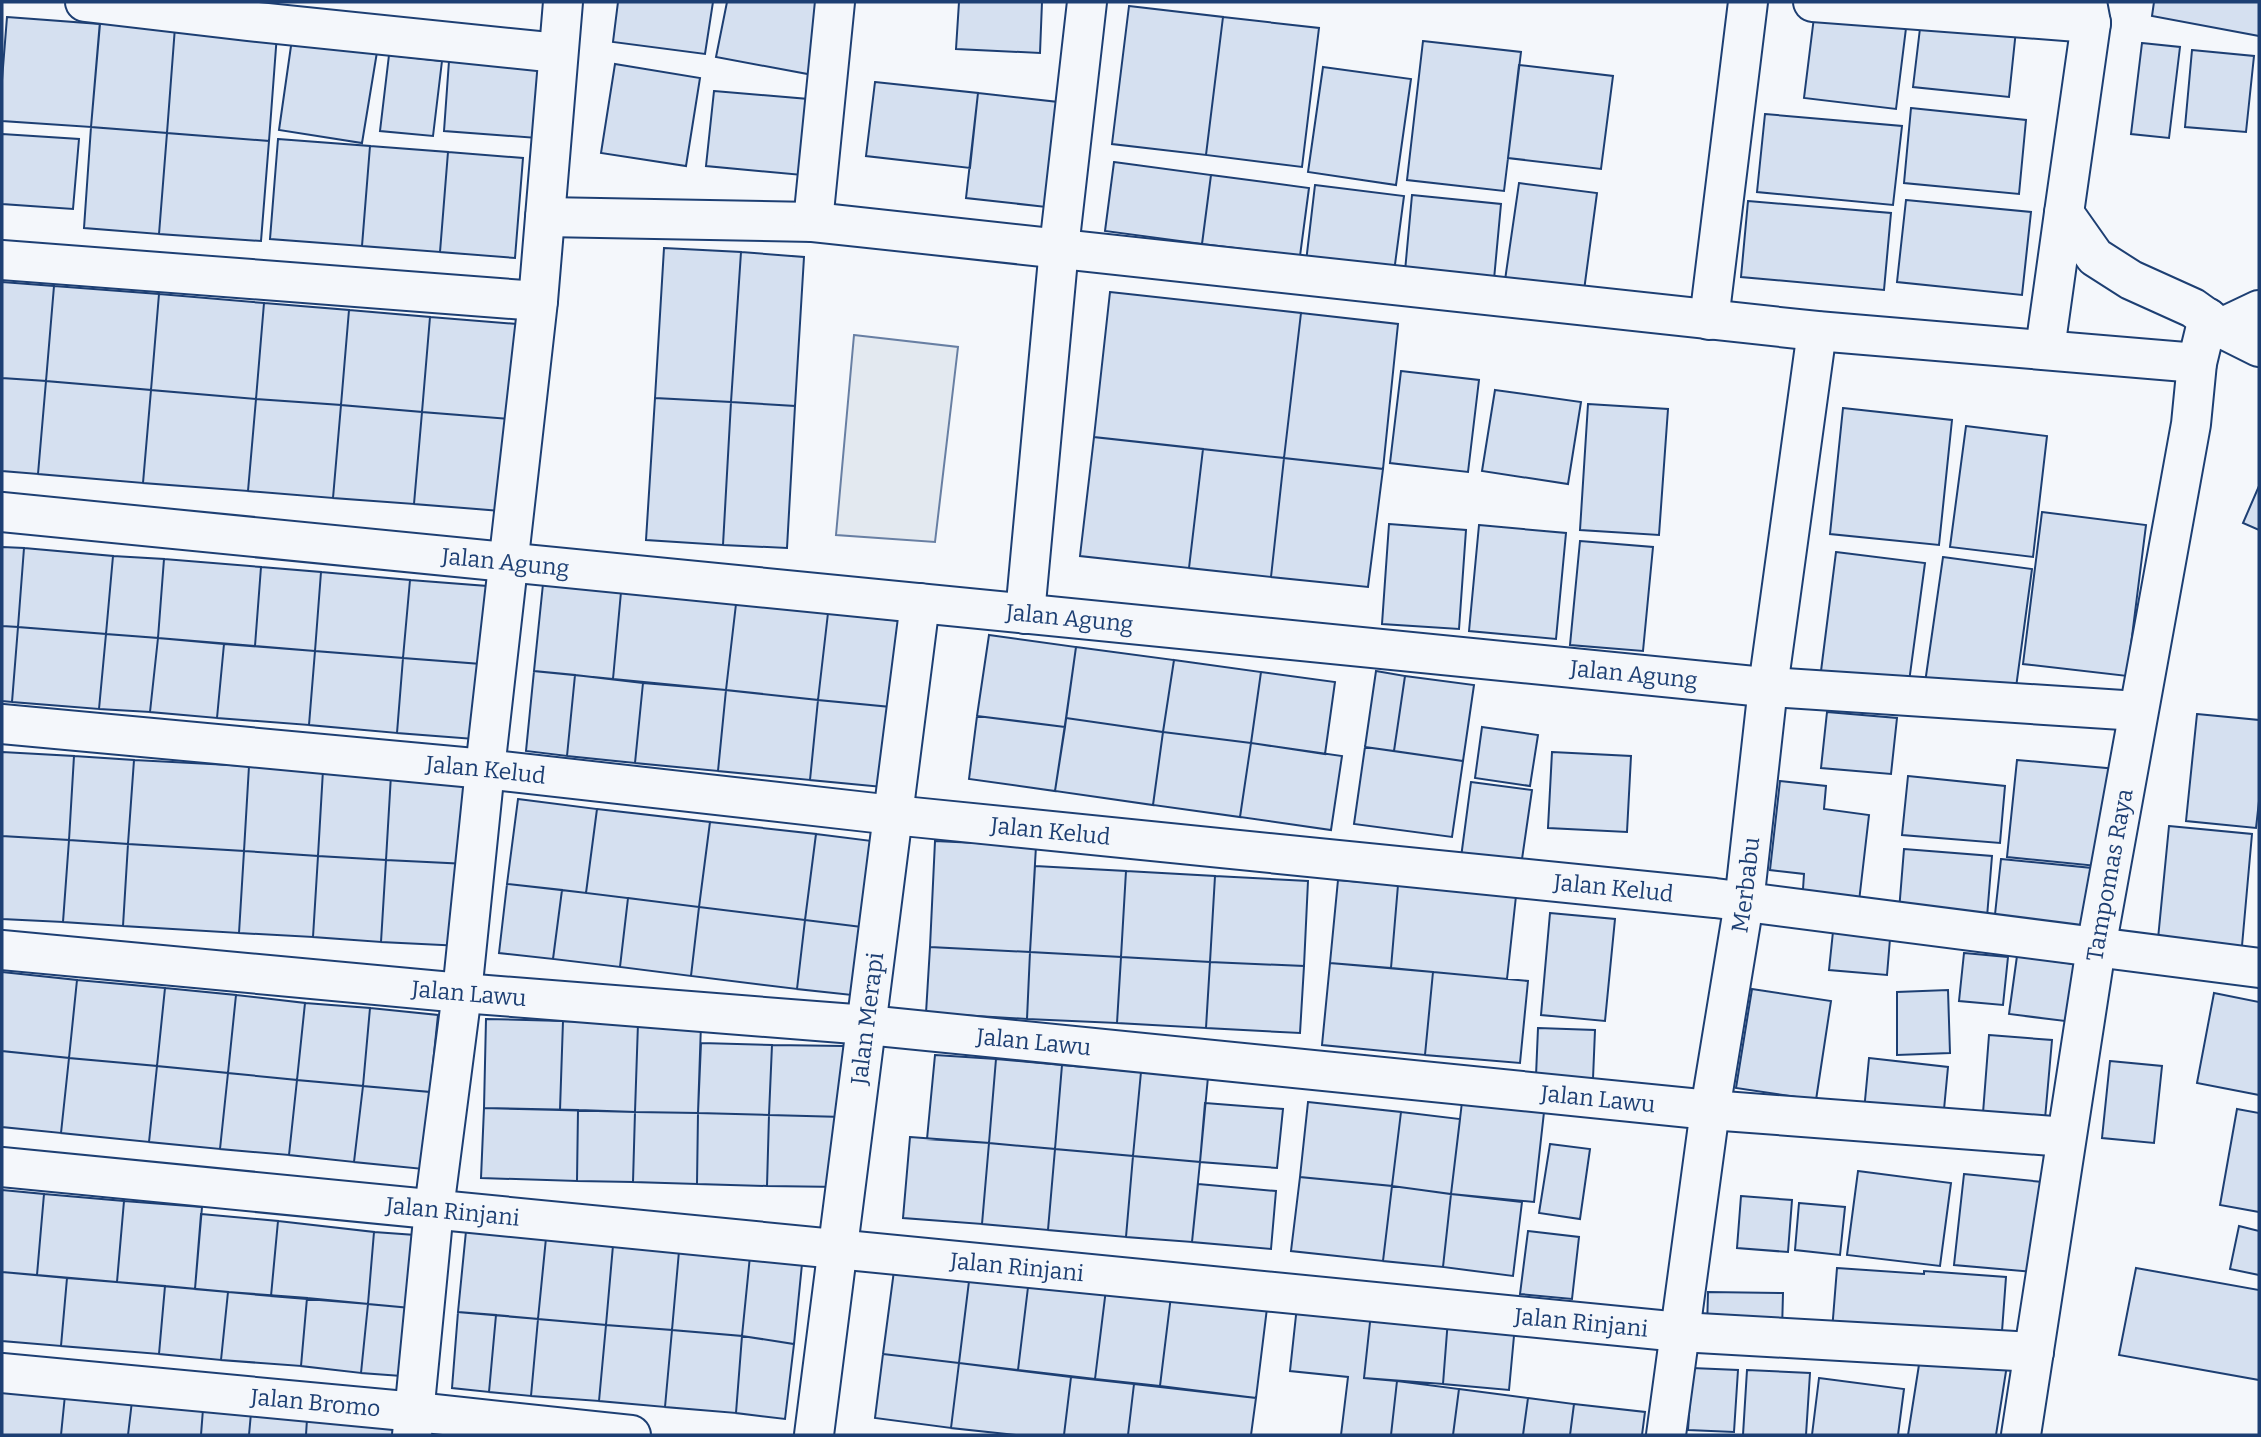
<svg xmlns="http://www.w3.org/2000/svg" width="2261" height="1437" viewBox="0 0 2261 1437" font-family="Bitter,serif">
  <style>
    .green { fill: #e3e9f0; stroke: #687fa3; stroke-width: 2 }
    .building { fill: #d5e0f0; stroke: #1d3f73; stroke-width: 2 }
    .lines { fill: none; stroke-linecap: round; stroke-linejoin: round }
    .street-casing { stroke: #1d3f73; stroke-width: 42 }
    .street { stroke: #f4f7fb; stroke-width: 38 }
    .labels { text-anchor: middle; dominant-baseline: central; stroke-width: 5; stroke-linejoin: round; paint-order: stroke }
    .street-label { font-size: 23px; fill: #1d3f73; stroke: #f4f7fb }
  </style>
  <rect width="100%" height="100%" fill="#f4f7fb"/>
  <path class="green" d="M854,335L958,347L935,542L836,535Z"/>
  <path class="building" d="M618,2H713L705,54L613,42Z
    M727,2H827L813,75L716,57Z
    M959,2H1042L1040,53L956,49Z
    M2154,2H2259V36L2152,16Z
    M1129,6L1223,17L1206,155L1112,144Z
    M1815,9L1907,20L1896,109L1804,98Z
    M7,17L100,24L91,127L2,121V80Z
    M1223,17L1319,28L1302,167L1206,155Z
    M1921,20L2016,30L2009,97L1913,87Z
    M100,21L175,27L167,133L91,127Z
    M175,27L277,34L269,141L167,133Z
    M292,39L377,52L362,143L279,130Z
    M1423,41L1521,52L1504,191L1407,180Z
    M2142,43L2180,47L2169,138L2131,134Z
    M2192,50L2254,56L2246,132L2185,127Z
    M389,55L442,61L433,136L380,131Z
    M449,61L543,68L537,138L444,131Z
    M615,64L700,78L686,166L601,153Z
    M1519,65L1613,76L1601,169L1508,158Z
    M1323,67L1411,79L1396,185L1308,172Z
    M875,82L978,93L970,168L866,156Z
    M714,91L820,100L813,176L706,166Z
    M978,93L1058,102L1046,207L966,198Z
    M1911,108L2026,120L2019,194L1904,183Z
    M1765,114L1902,126L1893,205L1757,192Z
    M91,127L167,133L159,234L84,228Z
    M167,133L269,141L261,241L159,234Z
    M2,134L79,139L73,209L2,204Z
    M278,139L370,146L362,246L270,239Z
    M370,146L448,152L440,252L362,246Z
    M448,152L523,158L515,258L440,252Z
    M1114,162L1211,175L1202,244L1105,231Z
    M1211,175L1309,188L1300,256L1202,244Z
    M1519,183L1597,193L1583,298L1504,287Z
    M1315,185L1404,196L1394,272L1306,262Z
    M1412,195L1501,204L1493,290L1404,282Z
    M1906,200L2031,212L2022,295L1897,282Z
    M1748,201L1891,213L1884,290L1741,277Z
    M664,248L741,252L731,402L655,398Z
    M741,252L804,257L795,406L731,402Z
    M2,282L54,286L46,381L2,378Z
    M54,286L159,294L151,390L46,381Z
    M1110,292L1301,313L1284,458L1094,437Z
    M159,294L264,303L256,399L151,390Z
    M264,303L349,310L341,405L256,399Z
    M349,310L430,317L422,412L341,405Z
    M1301,313L1398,324L1383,469L1284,458Z
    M430,317L530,325L522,420L422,412Z
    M1401,371L1479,380L1468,472L1390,463Z
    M2,378L46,381L38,474L2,471Z
    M46,381L151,390L143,483L38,474Z
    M151,390L256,399L248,491L143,483Z
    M1495,390L1581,402L1568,484L1482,471Z
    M655,398L731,402L723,545L646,540Z
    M256,399L341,405L333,498L248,491Z
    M731,402L795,406L787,548L723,545Z
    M1588,404L1668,409L1659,535L1580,530Z
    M341,405L422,412L414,504L333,498Z
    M1843,408L1952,420L1939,545L1830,534Z
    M422,412L522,420L514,512L414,504Z
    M1966,426L2047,436L2033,557L1950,547Z
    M1094,437L1203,449L1189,568L1080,556Z
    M1203,449L1284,458L1271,577L1189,568Z
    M1284,458L1383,469L1368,587L1271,577Z
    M2259,486V530L2243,523Z
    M2042,512L2146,525L2127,676L2023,664Z
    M1389,524L1466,530L1459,629L1382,624Z
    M1479,525L1566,533L1556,639L1469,631Z
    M1580,541L1653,547L1643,651L1570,645Z
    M2,547L24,548L18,627L2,626Z
    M24,548L113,556L106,634L18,627Z
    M1836,552L1925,563L1909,682L1821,671Z
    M113,556L164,559L158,638L106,634Z
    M1943,557L2032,569L2015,695L1925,683Z
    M164,559L261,567L255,646L158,638Z
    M261,567L321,572L315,651L255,646Z
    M321,572L410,580L403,658L315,651Z
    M410,580L500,587L494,665L403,658Z
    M543,584L621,592L613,679L534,671Z
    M621,592L736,604L726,690L613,679Z
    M736,604L828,613L818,700L726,690Z
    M828,613L911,622L901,708L818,700Z
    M2,626L18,627L12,702L2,701Z
    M18,627L106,634L99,709L12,702Z
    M106,634L158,638L150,712L99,709Z
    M989,635L1076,647L1065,727L977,716Z
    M158,638L224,644L217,718L150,712Z
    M224,644L315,651L309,725L217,718Z
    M1076,647L1174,660L1163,732L1066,718Z
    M315,651L403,658L397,733L309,725Z
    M403,658L494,665L487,740L397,733Z
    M1174,660L1261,672L1251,743L1163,732Z
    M534,671L575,675L567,756L526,751Z
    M1376,671L1405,676L1394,751L1365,747Z
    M1261,672L1335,682L1325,754L1251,743Z
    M575,675L643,683L635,763L567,756Z
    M1405,676L1474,685L1463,761L1394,751Z
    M643,683L726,690L718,771L635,763Z
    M726,690L818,700L810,780L718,771Z
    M818,700L901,708L893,788L810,780Z
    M1827,712L1897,718L1891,774L1821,768Z
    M2197,714L2259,720V801L2256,828L2186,821Z
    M977,716L1065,727L1055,791L969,779Z
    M1066,718L1163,732L1153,805L1055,791Z
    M1482,727L1538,735L1530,786L1475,778Z
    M1163,732L1251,743L1240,817L1153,805Z
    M1251,743L1342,756L1331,830L1240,817Z
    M1365,747L1463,761L1452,837L1354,824Z
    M2,752L74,756L69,840L2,836Z
    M1552,752L1631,756L1627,832L1548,828Z
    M74,756L134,760L128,844L69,840Z
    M134,760L249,766L244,851L128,844Z
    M2017,760L2117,769L2107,867L2007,857Z
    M249,766L323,770L318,856L244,851Z
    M323,770L391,775L386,860L318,856Z
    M391,775L473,779L467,864L386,860Z
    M1908,776L2005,786L2000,843L1902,835Z
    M1780,781L1826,786L1824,809L1869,815L1858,910L1802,904L1804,874L1770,870Z
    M1471,782L1532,790L1520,873L1460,865Z
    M518,799L597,809L586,893L507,884Z
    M597,809L710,822L699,907L586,893Z
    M710,822L816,834L805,920L699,907Z
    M2169,826L2252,834L2241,957L2157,949Z
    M816,834L880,842L870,928L805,920Z
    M2,836L69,840L63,922L2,919Z
    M69,840L128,844L123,926L63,922Z
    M935,841L1036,846L1030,952L930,947Z
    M128,844L244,851L239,933L123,926Z
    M1904,849L1992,856L1987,917L1899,911Z
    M244,851L318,856L313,937L239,933Z
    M318,856L386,860L381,942L313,937Z
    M2001,859L2092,868L2084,942L1993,933Z
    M386,860L467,864L462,946L381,942Z
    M1035,866L1126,871L1121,957L1030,952Z
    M1126,871L1215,876L1210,962L1121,957Z
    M1215,876L1308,881L1304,966L1210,962Z
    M1338,880L1398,885L1391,968L1330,963Z
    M507,884L562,890L553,959L499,953Z
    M1398,885L1516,896L1507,979L1391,968Z
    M562,890L628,898L620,967L553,959Z
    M628,898L699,907L691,976L620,967Z
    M699,907L805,920L797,989L691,976Z
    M1550,913L1615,919L1605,1021L1541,1015Z
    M805,920L870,928L861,996L797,989Z
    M1834,922L1891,927L1887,975L1829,970Z
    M930,947L1030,952L1027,1019L926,1013Z
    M1030,952L1121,957L1117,1023L1027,1019Z
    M1964,953L2008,957L2003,1005L1959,1001Z
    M2017,956L2081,965L2073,1022L2009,1014Z
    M1121,957L1210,962L1206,1028L1117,1023Z
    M1210,962L1304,966L1300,1033L1206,1028Z
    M1330,963L1433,972L1425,1055L1322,1045Z
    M2,972L77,980L69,1058L2,1051Z
    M1433,972L1528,981L1520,1063L1425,1055Z
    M77,980L165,988L157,1066L69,1058Z
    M165,988L236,995L228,1073L157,1066Z
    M1752,989L1831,1001L1816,1100L1736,1088Z
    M1948,990L1950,1053L1897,1055V992Z
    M2214,993L2259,1002V1095L2197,1083Z
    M236,995L305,1003L297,1080L228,1073Z
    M305,1003L370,1008L363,1086L297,1080Z
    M370,1008L438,1015L430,1092L363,1086Z
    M486,1019L563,1021L560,1110L484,1108Z
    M563,1021L638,1023L635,1112L560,1110Z
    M638,1023L701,1024L698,1113L635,1112Z
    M1538,1028L1595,1030L1593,1079L1536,1076Z
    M1989,1035L2052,1040L2044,1130L1982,1126Z
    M701,1043L772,1045L769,1115L698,1113Z
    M772,1045L844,1046L843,1117L769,1115Z
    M2,1051L69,1058L61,1133L2,1127Z
    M935,1055L996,1059L989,1143L927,1139Z
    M69,1058L157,1066L149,1142L61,1133Z
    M1869,1058L1948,1067L1943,1120L1864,1111Z
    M996,1059L1062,1065L1055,1149L989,1143Z
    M2110,1061L2162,1066L2154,1143L2102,1138Z
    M1062,1065L1141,1072L1133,1156L1055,1149Z
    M157,1066L228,1073L220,1149L149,1142Z
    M1141,1072L1208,1077L1200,1162L1133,1156Z
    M228,1073L297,1080L289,1155L220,1149Z
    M297,1080L363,1086L354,1162L289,1155Z
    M363,1086L430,1092L423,1169L354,1162Z
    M1308,1102L1401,1112L1392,1186L1300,1177Z
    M1462,1102L1544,1112L1534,1202L1451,1194Z
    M1205,1103L1283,1109L1277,1168L1200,1162Z
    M484,1108L578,1110L577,1181L481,1178Z
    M2237,1109L2259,1113V1212L2220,1205Z
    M578,1110L635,1112L633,1182L577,1181Z
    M635,1112L698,1113L697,1184L633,1182Z
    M1401,1112L1460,1119L1451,1194L1392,1186Z
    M698,1113L769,1115L767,1186L697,1184Z
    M769,1115L843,1117L841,1187L767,1186Z
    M910,1137L989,1143L982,1224L903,1218Z
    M989,1143L1055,1149L1048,1230L982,1224Z
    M1550,1144L1590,1149L1580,1219L1539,1213Z
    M1055,1149L1133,1156L1126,1237L1048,1230Z
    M1133,1156L1200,1162L1192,1242L1126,1237Z
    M1858,1171L1951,1183L1940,1266L1847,1255Z
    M1964,1174L2043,1182L2034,1272L1954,1265Z
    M1300,1177L1392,1186L1383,1261L1291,1251Z
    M1198,1184L1276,1191L1271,1249L1192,1242Z
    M1392,1186L1451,1194L1443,1267L1383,1261Z
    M2,1190L44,1194L37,1275L2,1272Z
    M44,1194L124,1201L117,1282L37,1275Z
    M1451,1194L1522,1202L1513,1276L1443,1267Z
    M1741,1196L1792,1200L1788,1252L1737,1248Z
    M124,1201L202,1207L195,1289L117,1282Z
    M1799,1203L1845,1207L1840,1255L1795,1250Z
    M201,1214L278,1221L271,1296L195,1289Z
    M278,1221L374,1232L368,1304L271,1296Z
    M467,1221L547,1228L538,1319L458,1312Z
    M2239,1226L2259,1231V1275L2230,1269Z
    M547,1228L614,1234L606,1325L538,1319Z
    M1528,1231L1579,1237L1572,1299L1520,1294Z
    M374,1232L429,1236L421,1309L368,1304Z
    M614,1234L680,1240L672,1330L606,1325Z
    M680,1240L751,1246L742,1336L672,1330Z
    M751,1246L803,1254L794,1344L742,1336Z
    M895,1263L970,1273L959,1363L883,1354Z
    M1837,1268L1924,1274V1271L2006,1277L2001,1345L1832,1331Z
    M2136,1268L2259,1290V1380L2119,1355Z
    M2,1272L67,1278L61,1346L2,1341Z
    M970,1273L1029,1279L1018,1370L959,1363Z
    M67,1278L165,1286L159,1354L61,1346Z
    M1029,1279L1106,1289L1095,1379L1018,1370Z
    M165,1286L228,1292L221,1360L159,1354Z
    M1106,1289L1171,1296L1160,1386L1095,1379Z
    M228,1292L307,1298L301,1366L221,1360Z
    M1708,1292L1783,1293L1782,1331L1707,1330Z
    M1171,1296L1267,1308L1256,1398L1160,1386Z
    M307,1298L368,1304L361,1373L301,1366Z
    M368,1304L421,1309L415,1377L361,1373Z
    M1297,1306L1371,1313L1364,1378L1397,1381L1391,1435H1341L1348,1377L1290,1371Z
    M458,1312L496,1315L489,1392L452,1388Z
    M1371,1313L1448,1319L1443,1384L1364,1378Z
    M496,1315L538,1319L531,1396L489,1392Z
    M538,1319L606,1325L599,1401L531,1396Z
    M1448,1319L1515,1325L1509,1390L1443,1384Z
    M606,1325L672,1330L665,1407L599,1401Z
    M672,1330L742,1336L736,1413L665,1407Z
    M742,1336L794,1344L785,1419L736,1413Z
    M1921,1352L2007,1365L1996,1435H1908Z
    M883,1354L959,1363L951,1428L875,1418Z
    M959,1363L1071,1377L1064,1435H1016L951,1428Z
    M1692,1368L1738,1370L1734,1432L1688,1430Z
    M1747,1370L1810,1373L1806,1435H1743Z
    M1071,1377L1134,1384L1128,1435H1064Z
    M1819,1378L1904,1389L1898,1435H1812Z
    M1397,1381L1459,1389L1453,1435H1391Z
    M1134,1384L1256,1398L1251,1435H1128Z
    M2,1389L65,1395L61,1435H2Z
    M1459,1389L1528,1398L1523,1435H1453Z
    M65,1395L132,1401L128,1435H61Z
    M1528,1398L1574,1404L1570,1435H1523Z
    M132,1401L203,1409L201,1435H128Z
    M1574,1404L1645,1412L1642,1435H1570Z
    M203,1409L251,1413L249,1435H201Z
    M251,1413L307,1419L306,1435H249Z
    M307,1419L397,1427L396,1435H306Z"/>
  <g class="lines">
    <defs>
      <g id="street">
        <path d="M85,2L247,21L558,53"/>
        <path d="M1813,2L2091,23"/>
        <path d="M2087,2L2091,23L2064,213L2095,257L2131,280L2193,308L2221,328L2259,347"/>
        <path d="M545,217L813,222L1817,331L2197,363"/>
        <path d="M813,222L835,2"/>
        <path d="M2,260L538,301"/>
        <path d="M1709,320L1748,2"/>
        <path d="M2221,328L2259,310"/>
        <path d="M2045,349L2064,213"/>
        <path id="s1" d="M2,512L1754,686L2138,711"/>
        <path d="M1025,614L1059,248L1087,2"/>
        <path id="s2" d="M2,724L485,769L893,815L1715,898L2259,968"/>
        <path id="s3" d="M2,950L462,993L867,1025L1710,1110L2066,1137"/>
        <path id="s4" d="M2,1167L1680,1332L2034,1352"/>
        <path id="s5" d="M2,1373L416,1412L631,1435"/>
        <path d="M412,1435L434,1209L462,993L485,769L538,301L563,2"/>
        <path id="s6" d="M814,1435L920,603"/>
        <path id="s7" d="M1666,1435L1710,1110L1744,903L1768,687L1817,331"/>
        <path id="s8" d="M2021,1435L2096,948L2191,424L2197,363L2208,318"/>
      </g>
    </defs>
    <use href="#street" class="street-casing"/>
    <use href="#street" class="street"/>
  </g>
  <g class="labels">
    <g class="street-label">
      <text stroke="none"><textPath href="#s1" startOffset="506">Jalan Agung</textPath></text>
      <text stroke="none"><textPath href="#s1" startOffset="1073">Jalan Agung</textPath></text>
      <text stroke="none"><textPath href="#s1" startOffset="1640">Jalan Agung</textPath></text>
      <text stroke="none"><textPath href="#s2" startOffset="486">Jalan Kelud</textPath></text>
      <text stroke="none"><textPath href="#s2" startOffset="1054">Jalan Kelud</textPath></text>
      <text stroke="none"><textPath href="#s8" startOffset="567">Tampomas Raya</textPath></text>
      <text stroke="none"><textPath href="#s7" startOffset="556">Merbabu</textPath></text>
      <text stroke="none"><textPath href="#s2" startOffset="1620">Jalan Kelud</textPath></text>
      <text stroke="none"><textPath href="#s3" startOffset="469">Jalan Lawu</textPath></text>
      <text stroke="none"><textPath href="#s6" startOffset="420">Jalan Merapi</textPath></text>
      <text stroke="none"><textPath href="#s3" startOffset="1036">Jalan Lawu</textPath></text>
      <text stroke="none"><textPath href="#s3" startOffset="1603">Jalan Lawu</textPath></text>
      <text stroke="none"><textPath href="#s4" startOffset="453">Jalan Rinjani</textPath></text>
      <text stroke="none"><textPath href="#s4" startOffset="1020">Jalan Rinjani</textPath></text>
      <text stroke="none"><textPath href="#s4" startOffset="1587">Jalan Rinjani</textPath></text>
      <text stroke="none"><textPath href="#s5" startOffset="315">Jalan Bromo</textPath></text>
    </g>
  </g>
  <rect width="2261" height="1437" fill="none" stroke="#1d3f73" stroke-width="7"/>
</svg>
